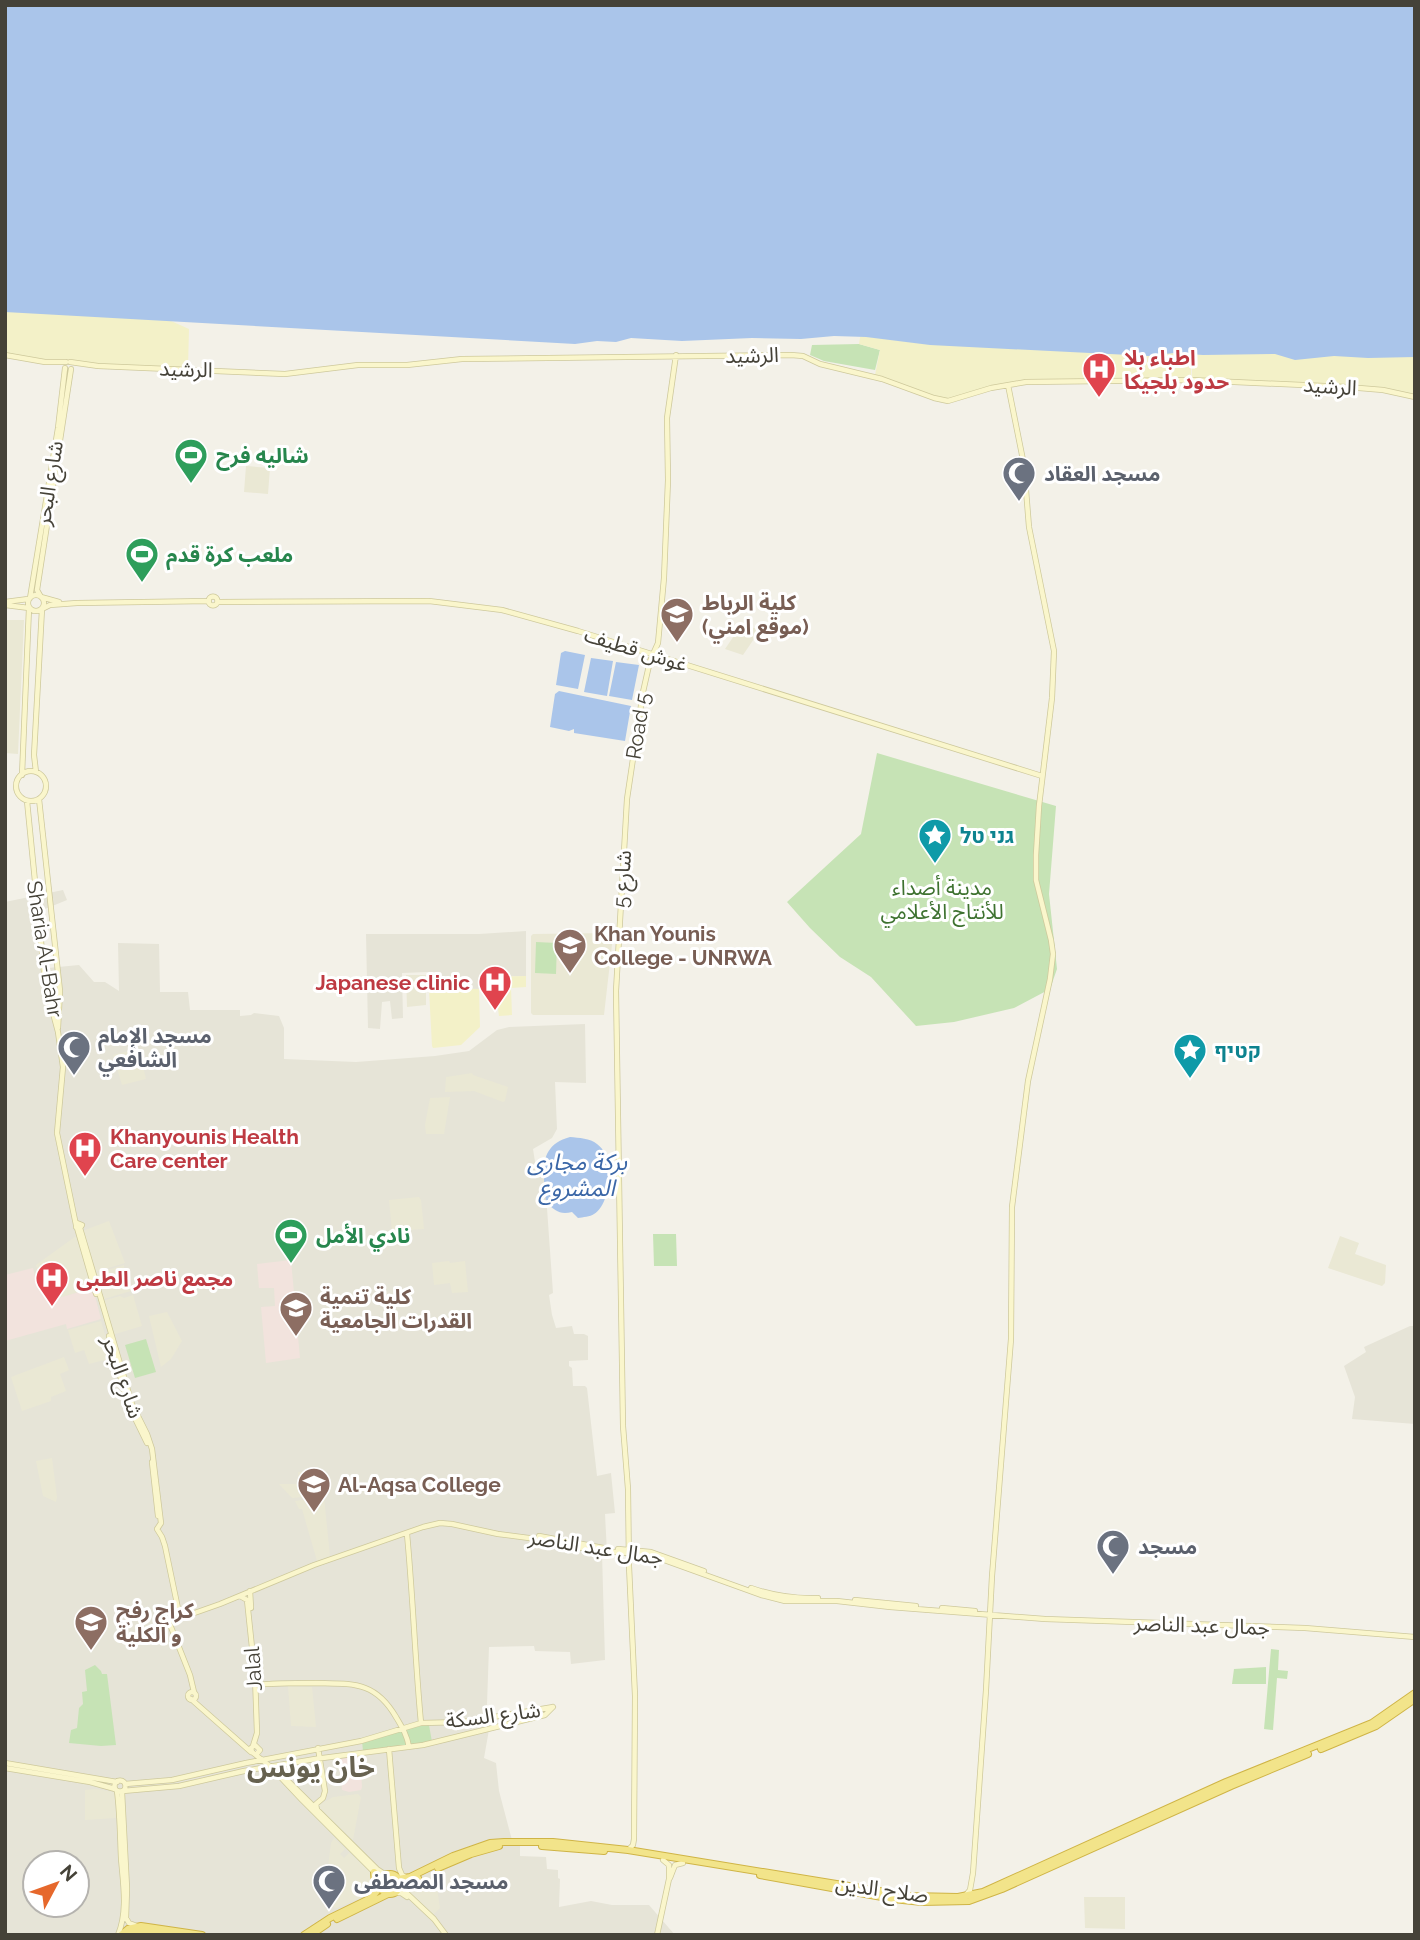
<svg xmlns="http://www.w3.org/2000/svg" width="1420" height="1940" viewBox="0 0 1420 1940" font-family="Raleway,'Noto Sans Arabic',Heebo,sans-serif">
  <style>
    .residential { fill: #e6e4d7; fill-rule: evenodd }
    .education { fill: #eae8d4 }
    .medical { fill: #f2e3dd }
    .green { fill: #c6e3b5 }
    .sand { fill: #f3f1c8 }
    .water { fill: #aac5ea }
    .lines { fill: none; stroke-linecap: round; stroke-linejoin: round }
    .secondary-casing { stroke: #cec99c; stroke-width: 6 }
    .trunk-casing { stroke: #cfb446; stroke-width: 8 }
    .secondary { stroke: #faf6cc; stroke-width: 4.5 }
    .trunk { stroke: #f2e48a; stroke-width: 6 }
    .labels { text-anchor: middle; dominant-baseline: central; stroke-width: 6; stroke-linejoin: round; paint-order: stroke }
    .street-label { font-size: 21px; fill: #454238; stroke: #fff }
    .health-label { font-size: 21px; font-weight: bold; fill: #be3a42; stroke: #fff; text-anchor: start }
    .leisure-label { font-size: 21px; font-weight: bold; fill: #27864d; stroke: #fff; text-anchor: start }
    .worship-label { font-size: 21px; font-weight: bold; fill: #5b616d; stroke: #fff; text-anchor: start }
    .education-label { font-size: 21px; font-weight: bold; fill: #785e54; stroke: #fff; text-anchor: start }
    .culture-label { font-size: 21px; font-weight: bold; fill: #0d838f; stroke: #fff; text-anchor: start }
    .park-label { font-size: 21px; fill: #3e7230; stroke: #fff }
    .water-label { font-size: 23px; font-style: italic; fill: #3b67a7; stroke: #fff }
    .district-label { font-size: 28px; font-weight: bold; fill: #676250; stroke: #fff }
  </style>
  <rect width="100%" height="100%" fill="#f3f1e8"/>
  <path class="residential" d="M63,890L67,900L40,911L48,968L79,965L94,982H105L119,991L118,943L159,944L160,992H188L190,1010H240V1016L251,1015L254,1013L279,1016L284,1028V1059L356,1062L435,1056L469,1051L497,1030L509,1027L585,1024L586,1083L555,1082L557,1129L552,1138L533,1149L536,1168L545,1180L553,1293L549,1295L552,1315L556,1328L572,1326L574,1334H584L588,1336V1360L569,1361V1366L572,1368L573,1386H585L587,1388L597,1476L611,1473L615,1513L605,1514L607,1553H602L605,1660L571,1664L570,1652L535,1651L534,1646L489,1647L487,1704L490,1724L484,1758L496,1763L499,1791L513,1844L520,1845V1856L546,1857L547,1869L558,1870V1878L560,1879L559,1907L591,1901L612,1905H649L675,1935H5V902ZM35,1863H77V1905H35Z
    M526,931V976L483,977L482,989L428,988L427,972L402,973L403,1018L392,1019L390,1001L382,1002L380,1029L368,1028L366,934H479Z
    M1410,1326H1415V1424L1352,1419L1355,1397L1344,1366L1366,1352L1364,1347Z"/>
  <path class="education" d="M246,466L270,468L268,494L244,492Z
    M5,620H24L18,754L5,753Z
    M742,624L760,630L743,655L725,649Z
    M610,933L613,936L604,1015H533L531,1013V936L533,934Z
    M406,975H426V1005L407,1007Z
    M129,1051L130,1056L140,1054L146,1079L122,1085L113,1055Z
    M472,1073L473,1075L508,1087L505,1101L503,1102L474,1091L445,1092L446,1077Z
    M450,1097L444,1134H426L425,1125L430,1098Z
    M419,1197L421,1200L424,1229L392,1231L389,1200Z
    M109,1221L125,1263L95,1272L82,1231Z
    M76,1236L93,1288L58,1298L53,1280L41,1283L36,1265Z
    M1340,1236L1359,1243L1355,1254L1386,1265L1385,1283L1382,1286L1328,1268Z
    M449,1261L450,1263L465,1261L468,1292L452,1293L450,1283L434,1285L432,1263Z
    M124,1265V1271L131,1291L104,1299L96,1273Z
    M133,1295L142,1326L112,1335L102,1301L120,1296L124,1298Z
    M167,1312L182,1341L171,1359L161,1367L149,1316Z
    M101,1321L112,1358L89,1364L84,1350L75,1353L68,1330Z
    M64,1357L69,1370L60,1374L66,1391L51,1397V1401L22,1411L11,1377Z
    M52,1458L57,1497L56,1502L43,1496L36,1461Z
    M321,1471L324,1495L292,1498L279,1484H299L298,1472Z
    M324,1497L330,1556L317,1561L302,1509H299L295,1501Z
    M288,1686L312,1687L316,1727L291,1726Z
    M95,1789L115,1792L116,1818L85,1820V1790Z
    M358,1794L361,1797L353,1840L320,1810L319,1805L333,1797Z
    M334,1838L345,1849L340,1854L344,1858L349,1853L371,1872L373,1885L372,1893L337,1908L333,1907L340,1880L335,1875V1869L328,1867L331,1843Z
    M435,1876L440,1908L433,1915L408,1893L410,1888Z
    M1084,1897H1125V1929L1085,1928Z"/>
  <path class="medical" d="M291,1260L300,1358L266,1363L261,1307L275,1306L274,1288H259L257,1264Z
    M33,1268L37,1285L42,1284L46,1294L56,1289L58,1298L93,1288L101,1319L67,1329L66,1324L5,1341V1275Z
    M360,1753L362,1787L361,1790L349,1792L342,1790L339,1757Z"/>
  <path class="green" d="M859,344L880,350L875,370L824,361L810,355L812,345Z
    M877,753L1056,806L1049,894L1057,969L1050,989L1014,1008L954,1022L916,1026L871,977L840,957L810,928L787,902L861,834Z
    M536,942L557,943L556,974L535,973Z
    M653,1234H676L677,1266H654Z
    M146,1339L156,1372L135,1378L125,1345Z
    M1271,1649L1279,1650L1278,1670L1288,1671L1287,1679L1277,1678L1273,1730L1264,1729Z
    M95,1665L101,1671L102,1674H107L116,1745L101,1746L69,1743L71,1730L77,1728L79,1708L83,1704L82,1692L87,1691L85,1670Z
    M1266,1667V1684H1232L1234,1669Z
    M429,1725L432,1742L363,1751L362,1741C384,1736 406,1727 429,1725Z"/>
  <path class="sand" d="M5,306L160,316L189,329L188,368L91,364L73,360L53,362L5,353Z
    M861,332L978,347L1191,350V379L1022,381L952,399L938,398L875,375L880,350L859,344Z
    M1415,342V395L1371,387L1192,379V346Z
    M526,976V987L511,988L512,1015L499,1016L497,1002L486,1001L483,989V977Z
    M429,989H479L480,1027L461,1045L433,1048L432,1046Z"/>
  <path class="water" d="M5,5H1415V357L1368,358L1334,356L1295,360L1275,354L1203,355L1174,353L1149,356L930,345L866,337L834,336L801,339L752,338L682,341L631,338L616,342L597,341L575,344L5,312Z
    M565,651L585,655L578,689L556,685L561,653Z
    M591,658L613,661L607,696L584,692Z
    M616,662L639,665L632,700L609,696Z
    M559,691L631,706L625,741L574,733V729L569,731L550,727L555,694Z
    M570,1137C579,1138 590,1138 597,1144C604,1149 610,1160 610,1168C611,1180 606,1208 594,1214C590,1217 583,1217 578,1218L572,1212C560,1215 555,1211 546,1202C544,1175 536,1146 570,1137Z"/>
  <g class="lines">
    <defs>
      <path id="secondary" d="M5,355L45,362H66
        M70,362L98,366L285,374L358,365H407L462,359L791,355L803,356L820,364L882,379L934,398L948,401L991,388L1026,382L1191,380L1347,387L1383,390L1415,397
        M28 603a8 8 0 1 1 16 0a8 8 0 1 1-16 0Z
        M208.5 601a4.5 4.5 0 1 1 9 0a4.5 4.5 0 1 1-9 0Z
        M30,598L58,428L65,368
        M5,602L28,599
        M59,602L41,597L37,590L71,369
        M218,602L429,601L502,610L578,631L1042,776
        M5,605L29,608L22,775
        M16 786a15 15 0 1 1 30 0a15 15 0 1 1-30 0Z
        M36,772L34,755L42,609L50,605L77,603L209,601
        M39,799L60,991L58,1028
        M27,801L44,972L49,998L58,1032L63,1067L57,1133L76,1225
        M77,1223L82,1225L80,1228L76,1227Z
        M77,1228L96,1294
        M80,1228L132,1404L147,1434L152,1449L161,1523L157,1529L162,1537L165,1546L180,1618
        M109,1336L128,1404L147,1443
        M152,1462L158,1516
        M407,1534C413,1597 415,1660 421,1723
        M539,1536L609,1549
        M618,1549L651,1552L704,1571
        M751,1588C774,1596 794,1599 818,1598
        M250,1591L251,1608
        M240,1596L247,1600L255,1676L257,1733L253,1746
        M855,1600L916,1606
        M942,1608L975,1611
        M255,1685C275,1683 295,1683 316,1683C353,1684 375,1681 396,1717C402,1727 407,1735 409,1747
        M194,1692L190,1675L169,1622L220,1604L314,1565L423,1527L440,1523L452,1524L498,1534L544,1540L592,1550L650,1555L761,1595L785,1601H837L890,1607L1045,1619L1305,1628L1415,1637
        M188 1696a4 4 0 1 1 8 0a4 4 0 1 1-8 0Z
        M191,1699L251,1752
        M389,1749L399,1868L402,1875L407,1878
        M256,1755L260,1750L255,1745L251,1748L252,1752L271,1767L302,1800L376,1874L380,1882
        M5,1763L117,1782
        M5,1768L90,1782L115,1789
        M286,1779L377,1869L383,1873L391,1874
        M114.5 1786a5.5 5.5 0 1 1 11 0a5.5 5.5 0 1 1-11 0Z
        M125,1784L172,1780L246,1763L361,1741L421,1723L463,1722L553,1707
        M117,1791C120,1814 120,1836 121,1858C123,1883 128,1911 118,1935
        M123,1791L179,1786L244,1771L315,1759L423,1745L545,1715L553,1707
        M122,1792L127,1888L126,1918L129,1923L137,1926
        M317,1810L316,1804L323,1798L325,1791L318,1748
        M628,1850L633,1845L634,1839L635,1696L629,1566L628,1489L623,1426L616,991L627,799L643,692L650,661L658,643L664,578L668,480L667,418L676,355
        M670,1878L675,1865L683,1863
        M400,1887L434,1919L446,1935
        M395,1893H401L407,1897
        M965,1896L970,1890L973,1873L986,1690L992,1576L1011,1339L1012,1207L1028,1081L1050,979L1053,954L1051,940L1036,880V855L1039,806L1052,698L1054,651L1029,527L1024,465L1008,385
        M657,1935L669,1879V1865L663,1860"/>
      <path id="trunk" d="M1321,1749L1376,1726L1415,1699
        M542,1846L604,1851
        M438,1868L471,1854L499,1846
        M374,1872L375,1887
        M380 1884a10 10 0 1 1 20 0a10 10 0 1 1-20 0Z
        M760,1875L893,1899L922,1902L969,1901L1002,1889L1231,1786L1308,1754
        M398,1879L410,1877L453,1856L490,1843L504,1842H553L628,1850L910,1896L958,1897L983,1892L1226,1782L1372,1723L1415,1693
        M400,1887L418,1878
        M337,1919L388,1894
        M121,1935L128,1929L141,1926L202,1935
        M129,1935L141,1931L173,1935
        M304,1935L330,1918L371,1898L377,1891L380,1884
        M311,1935L327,1924"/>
    </defs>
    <use href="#secondary" class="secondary-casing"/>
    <use href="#trunk" class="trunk-casing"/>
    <use href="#secondary" class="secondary"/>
    <use href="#trunk" class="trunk"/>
  </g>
  <defs>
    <symbol id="hospital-pin" viewBox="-11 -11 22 30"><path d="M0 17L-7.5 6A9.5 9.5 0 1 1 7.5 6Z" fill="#e0444e" stroke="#fff"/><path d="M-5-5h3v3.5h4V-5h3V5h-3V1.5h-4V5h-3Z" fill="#fff"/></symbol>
    <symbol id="stadium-pin" viewBox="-11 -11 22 30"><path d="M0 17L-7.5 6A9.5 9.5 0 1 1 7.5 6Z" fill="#2e9e5b" stroke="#fff"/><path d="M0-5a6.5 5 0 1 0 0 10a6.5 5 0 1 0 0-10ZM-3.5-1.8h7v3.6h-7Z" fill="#fff"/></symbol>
    <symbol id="mosque-pin" viewBox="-11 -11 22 30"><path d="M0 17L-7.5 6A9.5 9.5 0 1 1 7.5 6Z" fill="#6b7280" stroke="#fff"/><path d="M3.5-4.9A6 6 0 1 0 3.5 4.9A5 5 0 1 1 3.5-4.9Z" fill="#fff"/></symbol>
    <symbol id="university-pin" viewBox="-11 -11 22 30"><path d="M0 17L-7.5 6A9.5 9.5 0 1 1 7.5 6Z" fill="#8d6e63" stroke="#fff"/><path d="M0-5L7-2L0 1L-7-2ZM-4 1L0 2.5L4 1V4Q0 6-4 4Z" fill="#fff"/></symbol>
    <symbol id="sight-pin" viewBox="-11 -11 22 30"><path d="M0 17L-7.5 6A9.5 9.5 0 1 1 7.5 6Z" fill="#0f9aa8" stroke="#fff"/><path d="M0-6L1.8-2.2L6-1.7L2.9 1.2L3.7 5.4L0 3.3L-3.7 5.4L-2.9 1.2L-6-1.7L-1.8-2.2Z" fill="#fff"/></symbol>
  </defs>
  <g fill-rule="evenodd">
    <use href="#hospital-pin" x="1080" y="350" width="38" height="52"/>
    <use href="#stadium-pin" x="172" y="436" width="38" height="52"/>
    <use href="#mosque-pin" x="1000" y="454" width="38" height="52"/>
    <use href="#stadium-pin" x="123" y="535" width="38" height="52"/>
    <use href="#university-pin" x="658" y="595" width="38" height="52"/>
    <use href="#sight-pin" x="916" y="816" width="38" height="52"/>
    <use href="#university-pin" x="551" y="926" width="38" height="52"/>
    <use href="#hospital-pin" x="476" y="963" width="38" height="52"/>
    <use href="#mosque-pin" x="55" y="1028" width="38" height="52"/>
    <use href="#sight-pin" x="1171" y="1031" width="38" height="52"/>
    <use href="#hospital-pin" x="66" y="1129" width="38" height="52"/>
    <use href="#stadium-pin" x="272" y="1216" width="38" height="52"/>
    <use href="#hospital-pin" x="33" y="1259" width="38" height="52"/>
    <use href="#university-pin" x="277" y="1289" width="38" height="52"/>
    <use href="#university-pin" x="295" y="1465" width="38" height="52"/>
    <use href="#mosque-pin" x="1094" y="1527" width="38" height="52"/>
    <use href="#university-pin" x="72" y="1603" width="38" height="52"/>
    <use href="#mosque-pin" x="310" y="1862" width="38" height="52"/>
  </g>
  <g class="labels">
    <g class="street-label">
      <text transform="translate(752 355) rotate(-1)">الرشيد</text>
      <text transform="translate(186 369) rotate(2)">الرشيد</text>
      <text transform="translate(1330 386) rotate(4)">الرشيد</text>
      <text transform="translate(49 483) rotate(-81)">شارع البحر</text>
      <text transform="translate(636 649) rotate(17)">غوش قطيف</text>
      <text transform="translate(638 726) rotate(-81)">Road 5</text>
      <text transform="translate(622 879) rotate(-87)">شارع 5</text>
      <text transform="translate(45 949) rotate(81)">Sharia Al-Bahr</text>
      <text transform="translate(123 1377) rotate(71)">شارع البحر</text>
      <text transform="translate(596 1547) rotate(9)">جمال عبد الناصر</text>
      <text transform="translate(1202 1625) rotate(2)">جمال عبد الناصر</text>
      <text transform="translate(253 1669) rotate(-94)">Jalal</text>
      <text transform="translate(493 1715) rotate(-7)">شارع السكة</text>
      <text transform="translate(882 1889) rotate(8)">صلاح الدين</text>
    </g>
    <g class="health-label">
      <text x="1124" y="357">اطباء بلا<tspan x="1124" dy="24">حدود بلجيكا</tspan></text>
      <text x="470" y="982" text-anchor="end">Japanese clinic</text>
      <text x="110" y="1136">Khanyounis Health<tspan x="110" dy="24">Care center</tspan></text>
      <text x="76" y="1278">مجمع ناصر الطبى</text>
    </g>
    <g class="leisure-label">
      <text x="216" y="455">شاليه فرح</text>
      <text x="166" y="554">ملعب كرة قدم</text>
      <text x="316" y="1235">نادي الأمل</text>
    </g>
    <g class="worship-label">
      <text x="1044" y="473">مسجد العقاد</text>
      <text x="98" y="1035">مسجد الإمام<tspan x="98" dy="24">الشافعي</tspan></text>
      <text x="1138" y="1546">مسجد</text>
      <text x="354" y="1881">مسجد المصطفى</text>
    </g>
    <g class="education-label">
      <text x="702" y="602">كلية الرباط<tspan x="702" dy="24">(موقع امني)</tspan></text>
      <text x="594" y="933">Khan Younis<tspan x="594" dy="24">College - UNRWA</tspan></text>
      <text x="320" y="1296">كلية تنمية<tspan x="320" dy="24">القدرات الجامعية</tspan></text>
      <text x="338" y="1484">Al-Aqsa College</text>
      <text x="116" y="1610">كراج رفح<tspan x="116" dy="24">و الكلية</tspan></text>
    </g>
    <g class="culture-label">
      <text x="960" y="835">גני טל</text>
      <text x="1214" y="1050">קטיף</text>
    </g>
    <g class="park-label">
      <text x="942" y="887">مدينة أصداء<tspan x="942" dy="24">للأنتاج الأعلامي</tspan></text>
    </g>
    <g class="water-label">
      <text x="577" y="1161">بركة مجارى<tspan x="577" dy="26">المشروع</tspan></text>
    </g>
    <g class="district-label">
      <text x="311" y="1767">خان يونس</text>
    </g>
  </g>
  <rect width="1420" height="1940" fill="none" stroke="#454238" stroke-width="14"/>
  <g transform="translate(56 1884) rotate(49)"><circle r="33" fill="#ffffff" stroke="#b5b3af" stroke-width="2"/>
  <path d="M0-5L12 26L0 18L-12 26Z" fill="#e6682c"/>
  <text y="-10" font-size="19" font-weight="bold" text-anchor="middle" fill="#454238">N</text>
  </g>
</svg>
